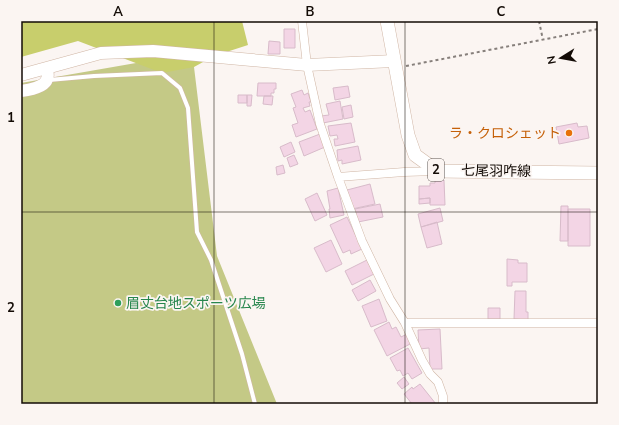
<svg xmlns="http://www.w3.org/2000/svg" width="619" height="425" viewBox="0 0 619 425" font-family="'Nunito Sans','Noto Sans JP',sans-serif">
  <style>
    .green { fill: #c4c986 }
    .forest { fill: #c8ce6c }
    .building { fill: #f3d5e5; stroke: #d8bbca }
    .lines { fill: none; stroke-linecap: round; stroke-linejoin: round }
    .lane-casing { stroke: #d0b6a5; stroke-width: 5 }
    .street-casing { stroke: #d0b6a5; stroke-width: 9 }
    .secondary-casing { stroke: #d0b6a5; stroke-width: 13 }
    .primary-casing { stroke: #d0b6a5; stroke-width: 14 }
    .path { stroke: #867f7b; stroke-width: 2; stroke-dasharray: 3 3; stroke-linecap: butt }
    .lane { stroke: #fff; stroke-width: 4 }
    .street { stroke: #fff; stroke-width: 8 }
    .secondary { stroke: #fff; stroke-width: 12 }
    .primary { stroke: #fff; stroke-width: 13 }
    .grid { fill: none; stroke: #130b06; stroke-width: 1; stroke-opacity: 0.55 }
    .food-dot { fill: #e8710a; stroke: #fbf5f2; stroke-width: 1.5 }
    .leisure-dot { fill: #2e9e5b; stroke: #fbf5f2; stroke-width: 1.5 }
    .labels { text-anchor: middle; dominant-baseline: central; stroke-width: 3.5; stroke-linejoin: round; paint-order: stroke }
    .shield { fill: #fbf5f2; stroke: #59514d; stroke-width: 1 }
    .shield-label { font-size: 13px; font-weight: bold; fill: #130b06 }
    .food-label { font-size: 14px; fill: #c56008; stroke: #fbf5f2; text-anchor: end }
    .street-label { font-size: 14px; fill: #130b06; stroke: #fbf5f2 }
    .leisure-label { font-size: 14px; fill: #27864d; stroke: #fbf5f2; text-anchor: start }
    .neatline { fill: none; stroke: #130b06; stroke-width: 1.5 }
    .grid-label { font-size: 13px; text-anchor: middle; font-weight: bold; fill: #130b06 }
  </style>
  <rect width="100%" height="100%" fill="#fbf5f2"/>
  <path class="green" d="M136,63L194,67L217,256L277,404H21V83Z"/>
  <path class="forest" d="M21,21H242L248,45L214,56L194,67L162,73L78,41L21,57Z"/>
  <path class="building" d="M284,29H295V48H284Z
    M269,41L280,42V54H268Z
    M258,83H276V89H274V93H271V96H257Z
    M348,86L350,97L335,100L333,88Z
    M302,90L304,95L308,93L311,102H309L310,106L303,108L305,112L310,110L317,129L296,137L292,125L298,123L293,108L296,107L291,94Z
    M238,95H247V103H238Z
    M247,95H252L251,106H247Z
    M264,96H273L272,105L263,104Z
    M340,101L343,119L323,123L321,116L329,115L326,104Z
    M351,105L353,117L344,119L342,107Z
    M351,123L355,142L335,146L334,139H338L337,135L330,136L328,126Z
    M577,123L578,127L587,126L589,138L559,144L556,127Z
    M320,134L325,147L304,156L299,142Z
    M291,142L295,152L284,157L280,147Z
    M358,146L361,160L342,164V160L338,161L337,150Z
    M294,155L298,164L290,167L287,158Z
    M283,165L285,173L277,175L276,167Z
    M435,180H444L445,205H430V198L419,199V186H430V183H435Z
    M370,184L375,204L352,209L347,190Z
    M338,188L344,215L330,218L329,209H330L327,191Z
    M317,193L327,215L315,221L305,199Z
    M430,198V203L419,204V199Z
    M380,204L383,217L358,222L355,209Z
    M561,206H568V241H560Z
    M440,208L443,221L421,227L418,214Z
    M568,209H590V246H568Z
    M347,217L362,249L351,254L350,250L343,253L330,225Z
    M437,222L442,244L427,248L421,227Z
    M331,240L342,264L326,272L314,248Z
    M507,259L518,260V263H527V282H512V286H507Z
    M367,260L374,274L352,285L345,271Z
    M370,280L376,291L358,301L352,290Z
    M515,291H526V312H528V320L514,319Z
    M379,299L387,321L371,327L362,306Z
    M488,308H500V319H488Z
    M389,322L392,329L396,327L401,337L407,334L412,343L387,356L374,330Z
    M440,329L442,369H430L429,348L419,349L418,330Z
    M408,348L422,373L412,379L408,373L403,376L400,370L397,371L390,358Z
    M404,377L409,384L402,389L397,383Z
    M420,384L436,404H412L404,394L412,387L413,389Z"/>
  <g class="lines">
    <defs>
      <path id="lane" d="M49,80L94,76L162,73L180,88L188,108L197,232L211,260L242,354L255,404"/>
      <path id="street" d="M302,21L307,65L320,124L338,177L362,241L390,299L405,323L422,360L430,374L438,382L443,396V404
        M338,177L404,172L437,171
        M405,323H598"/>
      <path id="secondary" d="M21,75L101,53L153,51L307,65L394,61
        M21,91C29,90 45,87 47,79C49,75 47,72 47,69"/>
      <path id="primary" d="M387,21L408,135L415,155L437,171L598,173"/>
    </defs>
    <use href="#lane" class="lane-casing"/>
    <use href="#street" class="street-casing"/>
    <use href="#secondary" class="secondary-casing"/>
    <use href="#primary" class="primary-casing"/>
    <path class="path" d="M539,21L543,40
      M406,66L598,29"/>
    <use href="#lane" class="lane"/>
    <use href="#street" class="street"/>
    <use href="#secondary" class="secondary"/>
    <use href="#primary" class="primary"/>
  </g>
  <path class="grid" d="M214,21V404M405,21V404M21,212H598"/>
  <circle class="food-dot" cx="569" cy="133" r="4"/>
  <circle class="leisure-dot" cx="118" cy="303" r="4"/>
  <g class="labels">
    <rect class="shield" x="428" y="159" width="16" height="22" rx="3"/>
    <g class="shield-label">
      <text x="436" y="170">2</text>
    </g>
    <g class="food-label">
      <text x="561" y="133">ラ・クロシェット</text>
    </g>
    <g class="street-label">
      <text transform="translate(496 171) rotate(1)">七尾羽咋線</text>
    </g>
    <g class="leisure-label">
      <text x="126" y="303">眉丈台地スポーツ広場</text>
    </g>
  </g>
  <rect width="619" height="425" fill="none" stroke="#fbf5f2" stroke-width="44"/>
  <g transform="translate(561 58) rotate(259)" stroke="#fbf5f2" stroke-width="3" paint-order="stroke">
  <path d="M0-3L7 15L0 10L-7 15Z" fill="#130b06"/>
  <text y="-6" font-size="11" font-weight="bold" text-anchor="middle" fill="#130b06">N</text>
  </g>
  <rect x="22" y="22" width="575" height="381" class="neatline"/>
  <g class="grid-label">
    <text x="118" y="16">A</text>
    <text x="310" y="16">B</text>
    <text x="501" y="16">C</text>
    <text x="11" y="122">1</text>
    <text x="11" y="312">2</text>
  </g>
</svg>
